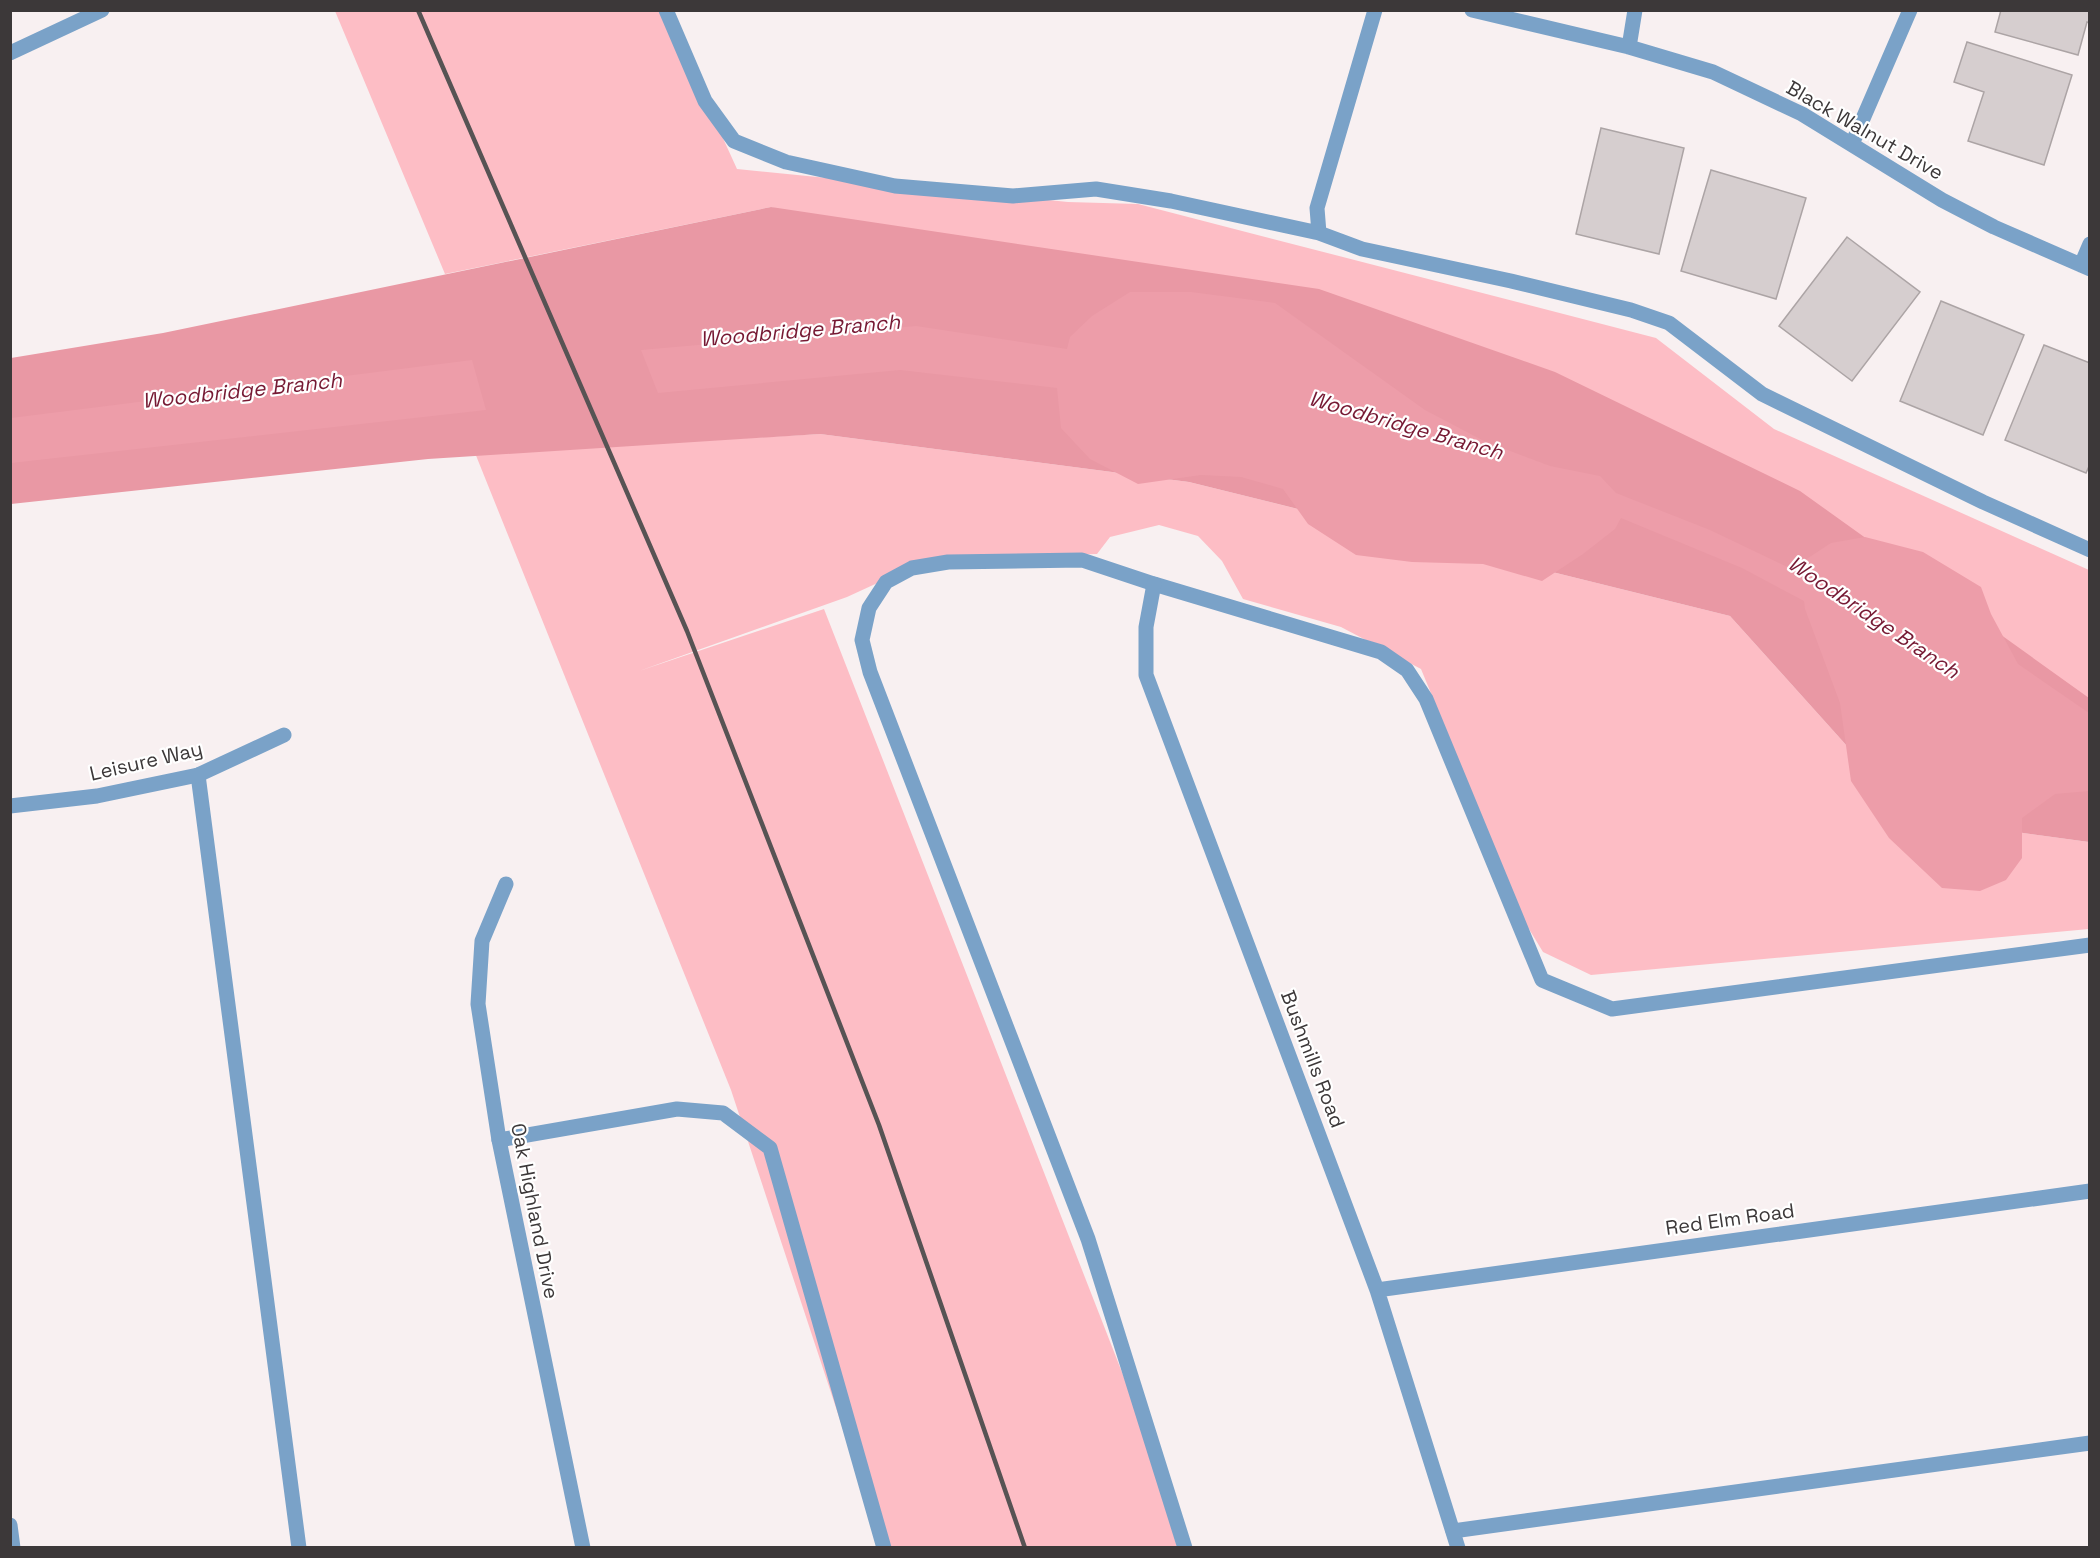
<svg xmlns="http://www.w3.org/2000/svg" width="2100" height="1558" viewBox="0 0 2100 1558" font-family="'Space Grotesk',sans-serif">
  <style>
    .green { fill: #fdbdc5 }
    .forest { fill: #e998a4 }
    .water { fill: #ed9da9 }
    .building { fill: #d6cecf; stroke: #aca4a5; stroke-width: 1.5 }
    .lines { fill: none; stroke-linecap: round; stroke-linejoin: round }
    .service { stroke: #7aa2c8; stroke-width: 15 }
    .minor { stroke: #7aa2c8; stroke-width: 15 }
    .rail { stroke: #575354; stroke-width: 4.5 }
    .labels { text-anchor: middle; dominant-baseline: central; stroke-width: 4.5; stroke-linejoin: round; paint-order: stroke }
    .street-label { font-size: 20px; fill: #3c3839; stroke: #fff }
    .water-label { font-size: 21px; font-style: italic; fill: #761933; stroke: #fff }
  </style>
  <rect width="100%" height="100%" fill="#f8f0f1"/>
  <path class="green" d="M335,11H665L737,169L1068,202L1138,204L1656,338L1774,429L2089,570V698L771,207L445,274Z
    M820,434L1189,482L1730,616L1847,746L1941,813L2023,833L2089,842V929L1591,975L1543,952L1526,924L1421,669L1341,627L1243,599L1222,561L1198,536L1159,525L1110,537L1097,554L934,557L847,597L639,671L824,609L1141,1421L1177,1547H882L731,1090L475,453Z"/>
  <path class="forest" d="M771,207L1319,289L1555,372L1800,491L2089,698V842L2023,833L1941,813L1847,746L1730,616L1189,482L820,434L428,459L11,504V358L163,333Z"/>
  <path class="water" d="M1130,292H1191L1275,303L1425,410L1484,441L1550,466L1600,476L1616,493L1710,530L1802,574V562L1831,543L1865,537L1923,552L1981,587L1991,614L2018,664L2089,713V791L2055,794L2022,818V858L2006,880L1980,891L1942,888L1889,838L1851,781L1840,703L1805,609L1804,601L1742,568L1621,518L1615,529L1583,554L1542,581L1483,564L1412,562L1356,555L1308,524L1283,489L1241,477L1201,475L1138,484L1090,459L1061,428L1057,388L900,370L658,393L641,350L916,326L1067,349L1070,337L1092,316Z
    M472,360L486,410L11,463V418Z"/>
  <path class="building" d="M2001,10H2090V23L2087,22L2078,55L1995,32Z
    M1967,42L2072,75L2044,165L1968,141L1984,92L1954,82Z
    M1601,128L1684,148L1659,254L1576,234Z
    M1711,170L1806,198L1776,299L1681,271Z
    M1847,237L1920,292L1852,381L1779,326Z
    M1941,301L2024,335L1983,435L1900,401Z
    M2044,345L2090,363V464L2086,473L2005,440Z"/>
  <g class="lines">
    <path class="service" d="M666,10L705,101L734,141L786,162L895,186L1013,196L1096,189L1171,201L1319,233
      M1375,10L1317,208L1319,233L1362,249L1511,281L1631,310L1669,323L1762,394L1983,502L2090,550
      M10,53L102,10
      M1852,144L1910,10
      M198,775L299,1548
      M499,1140L677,1109L723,1113L770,1148L884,1548
      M1453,1531L2090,1443
      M1185,1548L1088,1239L870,672L862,640L869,608L886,582L912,568L948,562L1082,560L1154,584L1381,652L1407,670L1426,699L1542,980L1612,1009L2090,945"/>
    <path class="minor" d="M1472,10L1629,47L1713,72L1802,114L1942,200L1994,227L2090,269
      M1629,47L1635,10
      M2081,265L2090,244
      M1154,584L1146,627V675L1377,1290L1458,1548
      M10,806L97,796L198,775L284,735
      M506,884L482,941L478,1004L499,1140L583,1548
      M1377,1290L2090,1191
      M10,1525L13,1548"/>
    <path class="rail" d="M418,10L687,631L879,1125L1025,1548"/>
  </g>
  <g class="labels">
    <g class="street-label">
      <text transform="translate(1865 130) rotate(30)">Black Walnut Drive</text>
      <text transform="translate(146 761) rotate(-13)">Leisure Way</text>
      <text transform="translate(1313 1059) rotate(69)">Bushmills Road</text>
      <text transform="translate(535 1211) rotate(79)">Oak Highland Drive</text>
      <text transform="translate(1730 1219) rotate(-8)">Red Elm Road</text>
    </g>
    <g class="water-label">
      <text transform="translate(800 330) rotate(-5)">Woodbridge Branch</text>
      <text transform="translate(242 390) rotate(-6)">Woodbridge Branch</text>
      <text transform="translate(1406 425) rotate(16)">Woodbridge Branch</text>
      <text transform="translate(1874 617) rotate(34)">Woodbridge Branch</text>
    </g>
  </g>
  <rect width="2100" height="1558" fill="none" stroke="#3c3839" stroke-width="24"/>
</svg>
